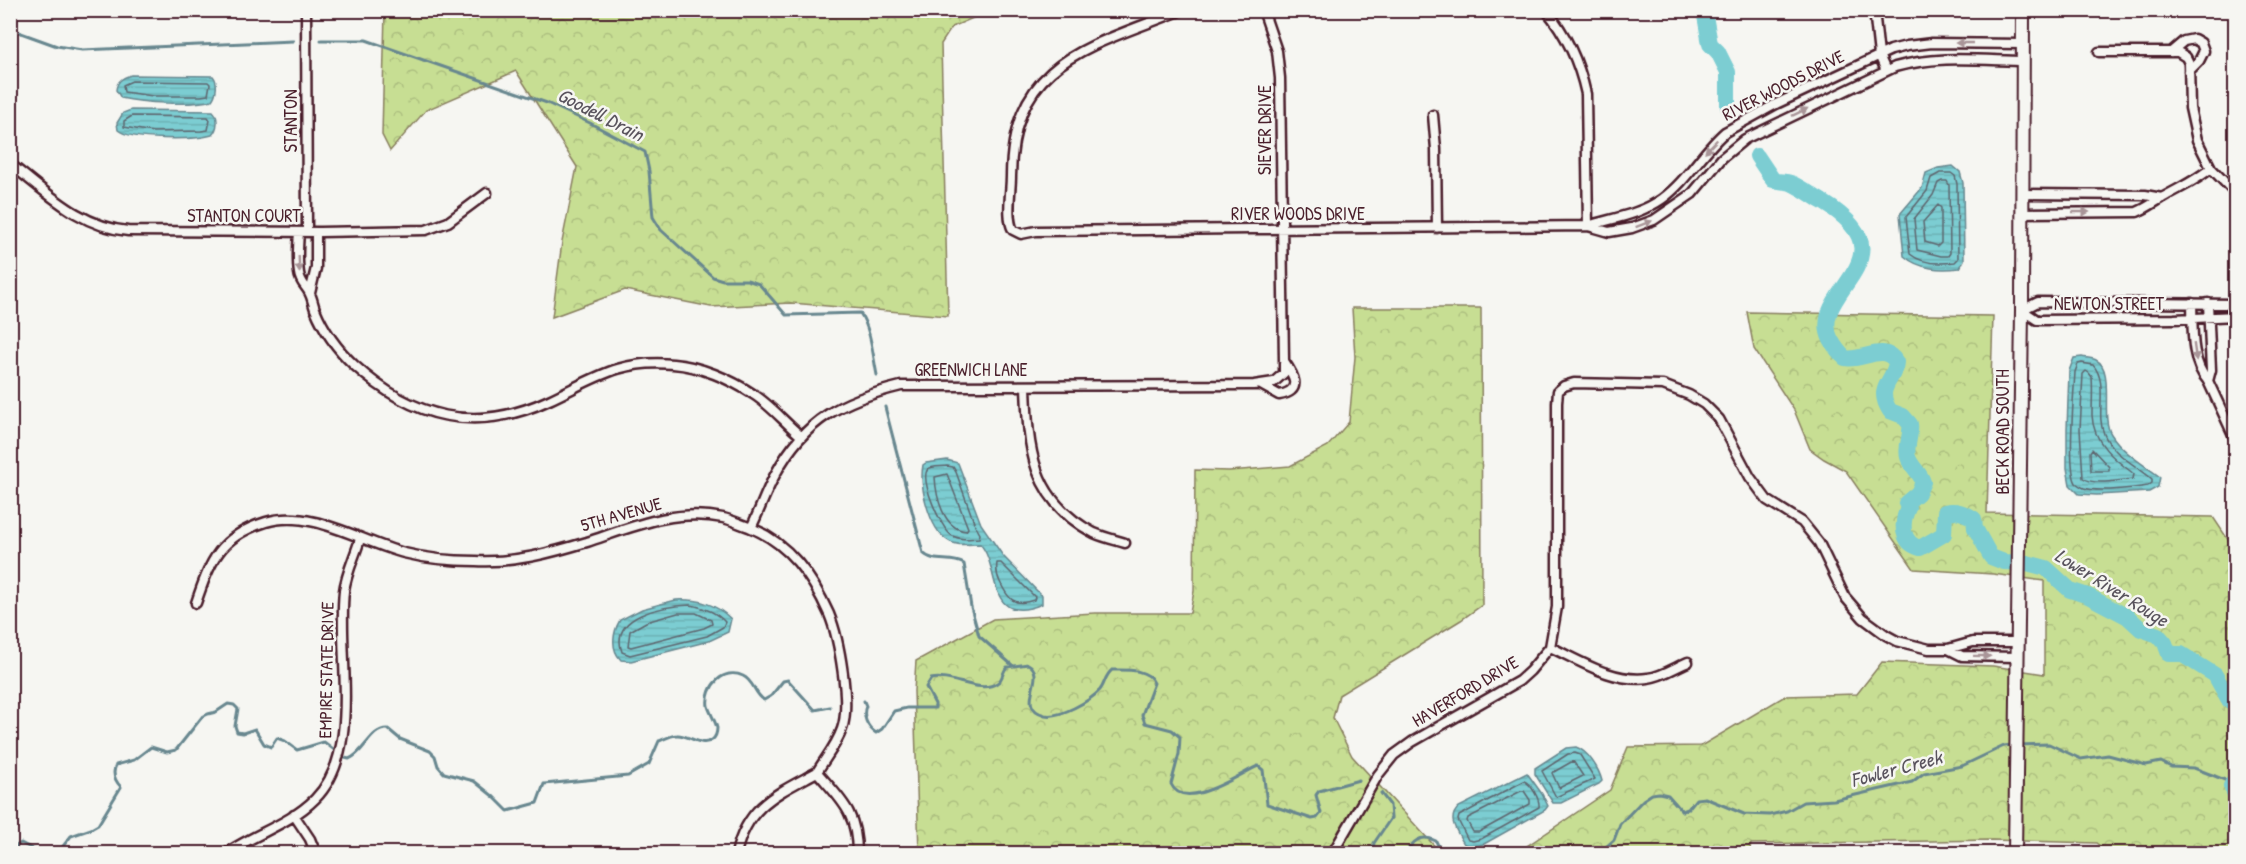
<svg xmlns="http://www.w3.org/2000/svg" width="2246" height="864" viewBox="0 0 2246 864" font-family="'Patrick Hand',sans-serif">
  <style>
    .forest { fill: url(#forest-crowns); stroke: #887e5f; stroke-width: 1.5 }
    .water { fill: url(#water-rules); stroke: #67878f; stroke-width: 1.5 }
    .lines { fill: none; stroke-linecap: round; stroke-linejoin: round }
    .shore { stroke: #5e656e; stroke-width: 1.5 }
    .stream { stroke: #67878f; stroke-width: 3 }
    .river { stroke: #7bcdd2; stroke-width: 16 }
    .street-casing { stroke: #4a1f2b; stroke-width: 13 }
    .secondary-casing { stroke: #4a1f2b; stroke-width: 16 }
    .street { stroke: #f6f6f2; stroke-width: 8 }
    .secondary { stroke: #f6f6f2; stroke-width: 12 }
    .oneway { fill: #a99598 }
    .labels { text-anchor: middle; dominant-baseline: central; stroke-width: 5; stroke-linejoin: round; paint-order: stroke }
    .street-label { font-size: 18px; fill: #4a1f2b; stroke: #f6f6f2 }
    .water-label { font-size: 20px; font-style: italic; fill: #59535d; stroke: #f6f6f2 }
  </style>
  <defs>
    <pattern id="forest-crowns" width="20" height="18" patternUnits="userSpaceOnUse" patternTransform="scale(1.5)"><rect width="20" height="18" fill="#c7de93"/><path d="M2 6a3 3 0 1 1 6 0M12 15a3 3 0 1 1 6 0" fill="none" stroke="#acbe7f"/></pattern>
    <pattern id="water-rules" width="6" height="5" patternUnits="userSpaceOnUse" patternTransform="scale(1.5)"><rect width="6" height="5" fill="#7bcdd2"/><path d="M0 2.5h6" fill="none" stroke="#6cb0b4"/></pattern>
  </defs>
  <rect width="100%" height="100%" fill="#f6f6f2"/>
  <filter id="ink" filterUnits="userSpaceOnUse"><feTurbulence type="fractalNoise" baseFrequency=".0167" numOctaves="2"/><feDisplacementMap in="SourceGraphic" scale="12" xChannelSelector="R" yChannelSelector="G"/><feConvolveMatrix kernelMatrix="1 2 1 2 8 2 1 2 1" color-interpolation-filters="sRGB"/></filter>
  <g filter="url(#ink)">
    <path class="forest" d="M385,11H989L952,27L941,44L948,316L791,303L711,307L625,290L552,317L562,242L577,167L516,71L426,110L390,151L382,135Z
      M1352,308H1481L1482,605L1461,620L1339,695L1333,718L1352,756L1441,853L1308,854L1302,849L1281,854L919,853L914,691L916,661L993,619L1095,613H1190L1194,591L1195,470L1229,471L1290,466L1328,446L1349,422L1355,357Z
      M1747,312L1993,316L1987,513L2213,517L2235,550V853H2109L2096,843L1992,840L1751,844L1749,854H1515L1610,790L1628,747L1701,746L1785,696L1857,694L1882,662L1993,666L2044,674V581L1993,574L1914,569L1846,471L1824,459L1810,449L1794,410L1754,349Z"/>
    <path class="water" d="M131,75L213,76C218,82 217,93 212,100C192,106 142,103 121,98L116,90C117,81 122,78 131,75Z
      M131,110L213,111C219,117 218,129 212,135C196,140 130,141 118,130L117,123L123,113Z
      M1953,166L1960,172L1963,183L1964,260L1960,268C1941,270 1920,270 1904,256L1900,214L1922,188L1926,173L1938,168Z
      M2082,357C2086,358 2092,358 2096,360C2115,369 2100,417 2111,434C2123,453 2143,464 2160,477L2158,487L2149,492L2097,495L2079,494L2070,485L2067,468V429L2069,371L2074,358Z
      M947,460L958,463L981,524L1003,556L1042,596V604C985,628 1001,566 980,544C969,544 957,547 947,540C929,528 919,486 923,465L926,463Z
      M676,600C698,599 715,603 731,619L728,632L709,641L631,661L621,660C610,649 613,632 620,620L642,609Z
      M1576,747C1588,751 1599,769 1602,781L1599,784L1561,803H1553L1535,774V768L1566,748Z
      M1527,773L1542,794L1548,806L1545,810L1484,844L1472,848L1464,844C1457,831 1446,819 1459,807Z"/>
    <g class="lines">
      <path class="shore" d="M132,81L208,82L210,84L208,95L201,96H153L124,92L123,85Z
        M132,116L208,117L210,120L208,130L201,131L153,132L124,127V121Z
        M1940,173H1951L1955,176L1957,184L1958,259L1955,262C1941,264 1922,264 1910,254L1906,217L1927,191L1931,178Z
        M1942,181H1947L1949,185L1950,253L1948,256H1941L1917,250L1914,219L1933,195L1938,183Z
        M1938,205L1941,208V243L1938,246L1925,242L1923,222Z
        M2082,363L2093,365C2109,383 2095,413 2104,434C2112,454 2136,465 2152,479V483L2148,486C2132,488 2099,493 2084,488C2082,487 2077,484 2076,483C2067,468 2074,392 2075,372L2078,364Z
        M2086,371L2089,373L2092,377C2093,390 2092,402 2092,415C2093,443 2114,459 2134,474L2133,479C2119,480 2095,486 2083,478L2080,429L2083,374Z
        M2092,449L2109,467V471H2091L2090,452Z
        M947,466L953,467L956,472L975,525L980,534L979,538C969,539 959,540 951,535C941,528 919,479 928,469C931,466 943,467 947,466Z
        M947,474L968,528L966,531C943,529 936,496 935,477Z
        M997,563H1001L1035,597L1034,600C1014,607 1008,599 1000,582C997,576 996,570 997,563Z
        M690,605C702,607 716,612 725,622L723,627L707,636L630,655L622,652C609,615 663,606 690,605Z
        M678,613H696L711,620L712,624L704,628L631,647L628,646L630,631L646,622Z
        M1575,753L1580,755L1595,779L1556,797L1542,771L1568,754Z
        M1573,761L1583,776L1559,788L1552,773Z
        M1524,781C1531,784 1540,799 1539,807L1481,839L1473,841L1468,840L1458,820L1459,816Z
        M1521,791H1524L1530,800V804L1479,832H1473L1467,821L1468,818Z"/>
      <path class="stream" d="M10,29L57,46L82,50L293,41
        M321,40H366L547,103L590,123L645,152L649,171L653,217L661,230L713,277L723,280H747L759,284L786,315L860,313C871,329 873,356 877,375
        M885,407L923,553C934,564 951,556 964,564L971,607L979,636L1012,665
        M864,701L866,706C862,716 867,727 876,733L882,729L894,711L907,708H935V704L926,687L931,679C951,674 980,695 997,683C1003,680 1002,672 1007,667L1028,664C1049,675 1013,707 1045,715C1060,718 1090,701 1100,690C1105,684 1105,675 1112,670C1125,670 1148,668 1154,683L1142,715L1145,723L1172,730L1180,737L1179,754L1171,784C1184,813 1241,773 1258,766L1263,770L1267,804L1312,819L1317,818L1321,813L1316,795L1319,791L1359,780
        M2018,745L2049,744L2081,759L2108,755L2146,765L2161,762L2171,767L2194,768L2225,780L2231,786
        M10,850L21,843L42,854
        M57,854L71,836L91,829L98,825L121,787C115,781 112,773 116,765L134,760L151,747L167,752L176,750L202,717L208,714L216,712L228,704L234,705L238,709L235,726L237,732L243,733L255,729L264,744L271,747L277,738L285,741L297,750L324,742L345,758L349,759C365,753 370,728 388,729L400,739L430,751L435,756L438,766L444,773L474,781L494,797L508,811L537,803L544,784L628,776L649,764L659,741C664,739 672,735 677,735C688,734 701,748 712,740C716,737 717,732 717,728C715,720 710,713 708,706C705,686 724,667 743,676C754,681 754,694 764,700L771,696L783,681L788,680L815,710L830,707
        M1372,854L1374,843L1391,818L1390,805L1381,793
        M1404,854C1413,842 1420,833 1436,841L1442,854
        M1598,854L1614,840L1620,824L1643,800L1652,794L1659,793L1668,795L1682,811L1688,809L1696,799L1705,798L1744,814L1770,815L1787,811L1803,802L1834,800L1912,782L1924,773L1962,766L2004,746L2012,745"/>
      <path class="river" d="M1704,10L1710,44L1718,52L1728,72V107
        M1757,156L1773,180C1779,182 1785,181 1791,183C1802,188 1813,196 1823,202C1917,260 1806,290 1831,340C1835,347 1839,353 1845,358C1862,362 1884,342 1896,362C1895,381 1874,387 1890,411L1903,416L1910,424C1912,435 1905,446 1908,457C1911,467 1920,472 1923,482L1918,493L1906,503L1908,508C1901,523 1901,543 1920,548L1944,534L1945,512C1955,509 1966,513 1974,519L1975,528L1991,557L2004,562L2027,563L2046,568L2070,590L2088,596L2128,617L2141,629L2158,635L2165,643L2169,654H2181L2215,675L2229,700L2236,706
        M2236,778L2231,786L2236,796"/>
      <defs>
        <path id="street" d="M306,10L307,232
          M1182,10C1091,47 1012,59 1011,176C1011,191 1006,218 1013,230L1021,234L1036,231L1588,226C1613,218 1639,215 1662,199C1687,181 1702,152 1725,132L1776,104L1891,50L1907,46L1932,43L2023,44
          M1546,10C1567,35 1579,62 1586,94L1588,226
          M1874,10L1879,55L1886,71
          M2099,52H2178L2186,57L2189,63L2190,108L2197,140L2211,168L2236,194
          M2171,52L2184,41L2194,39L2201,43L2204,51L2199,61L2189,71
          M1433,115L1436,149L1437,228
          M10,164C47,192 80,227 128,231L320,232L426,230L448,222L487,193
          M2023,194L2145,195L2162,198
          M2022,213L2137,212C2147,208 2153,203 2162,198C2179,188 2196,181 2211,168
          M1588,226L1609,232L1632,228L1654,220L1692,194L1722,158L1745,139L1895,67C1936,55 1980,60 2023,61
          M299,232C298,245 297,260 299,273C300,282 305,285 309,292C312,297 313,304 315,309C324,331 337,349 354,365C412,418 475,435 549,400C594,379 620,359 673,364C700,366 730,379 753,394C771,405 785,423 801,436
          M310,293L316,268V232
          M2192,303C2193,328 2190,361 2208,381L2236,441
          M2022,310L2037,320L2174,319L2236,316
          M2022,310L2038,302L2236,304
          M2208,381L2211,370L2208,303
          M1261,385L1279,395C1304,391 1293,374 1284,361
          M1026,386C1028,448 1031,500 1094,533C1103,537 1115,540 1125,543
          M751,528C760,510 766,491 776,473C805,419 843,400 901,386L1254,385L1274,382L1284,373V361L1280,78L1277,51L1263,10
          M196,603C210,561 220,536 266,522C311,508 361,542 404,553C428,559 452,561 476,561C514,563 551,553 587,542C632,527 675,508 723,518C732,520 740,524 749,527C789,543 812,576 829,614C839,638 851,704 842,729C836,746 826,757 817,772
          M1550,647C1580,661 1614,683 1648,678C1661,677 1676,667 1688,662
          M1948,649L1962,656L2017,657
          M817,772C842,801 857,812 857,854
          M294,815L310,839L316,854
          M225,854C254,834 290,824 315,799C363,751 337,654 344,591C346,574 355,556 360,539
          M736,854C747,805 777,794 817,772
          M1332,854L1378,775L1394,755L1412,742L1519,681L1530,671L1550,647L1557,607V403L1558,391L1564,386L1574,383L1663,385L1689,395L1704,404L1719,419L1750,477L1767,500L1802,522L1819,543L1845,597L1863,618L1886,635L1897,641L1929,649H1948L1973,642H2017"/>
        <path id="secondary" d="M2015,854L2022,310L2023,10"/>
      </defs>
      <use href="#street" class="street-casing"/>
      <use href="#secondary" class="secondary-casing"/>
      <use href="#street" class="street"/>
      <use href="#secondary" class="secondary"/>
    </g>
    <defs><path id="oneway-solid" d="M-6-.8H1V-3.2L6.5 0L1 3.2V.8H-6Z" transform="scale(1.5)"/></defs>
    <g class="oneway">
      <use href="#oneway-solid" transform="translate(1964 43) rotate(-180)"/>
      <use href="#oneway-solid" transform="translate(1800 112) rotate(-26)"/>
      <use href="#oneway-solid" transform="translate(1711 146) rotate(134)"/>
      <use href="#oneway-solid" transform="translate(2081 212)"/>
      <use href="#oneway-solid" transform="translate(1644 224) rotate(-21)"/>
      <use href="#oneway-solid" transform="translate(299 264) rotate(88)"/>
      <use href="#oneway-solid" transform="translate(2195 352) rotate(82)"/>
      <use href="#oneway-solid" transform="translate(1982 656) rotate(1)"/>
    </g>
  </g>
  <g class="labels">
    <g class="street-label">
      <text transform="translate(1783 85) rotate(-27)">RIVER WOODS DRIVE</text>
      <text transform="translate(290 121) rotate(-90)">STANTON</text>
      <text transform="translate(1264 130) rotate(-90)">SIEVER DRIVE</text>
      <text x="1298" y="213">RIVER WOODS DRIVE</text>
      <text x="244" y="215">STANTON COURT</text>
      <text x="2109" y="303">NEWTON STREET</text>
      <text x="971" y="369">GREENWICH LANE</text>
      <text transform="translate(2002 432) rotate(-90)">BECK ROAD SOUTH</text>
      <text transform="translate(621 514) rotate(-16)">5TH AVENUE</text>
      <text transform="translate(326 670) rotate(-89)">EMPIRE STATE DRIVE</text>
      <text transform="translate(1465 691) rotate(-31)">HAVERFORD DRIVE</text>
    </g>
    <g class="water-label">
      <text transform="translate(601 114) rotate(27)">Goodell Drain</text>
      <text transform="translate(2112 587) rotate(32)">Lower River Rouge</text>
      <text transform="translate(1896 768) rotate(-15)">Fowler Creek</text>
    </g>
  </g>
  <rect width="2246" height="864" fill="none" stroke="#f6f6f2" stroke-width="36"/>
  <rect x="18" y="18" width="2210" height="828" fill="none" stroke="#4a1f2b" stroke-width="2" filter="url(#ink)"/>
</svg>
